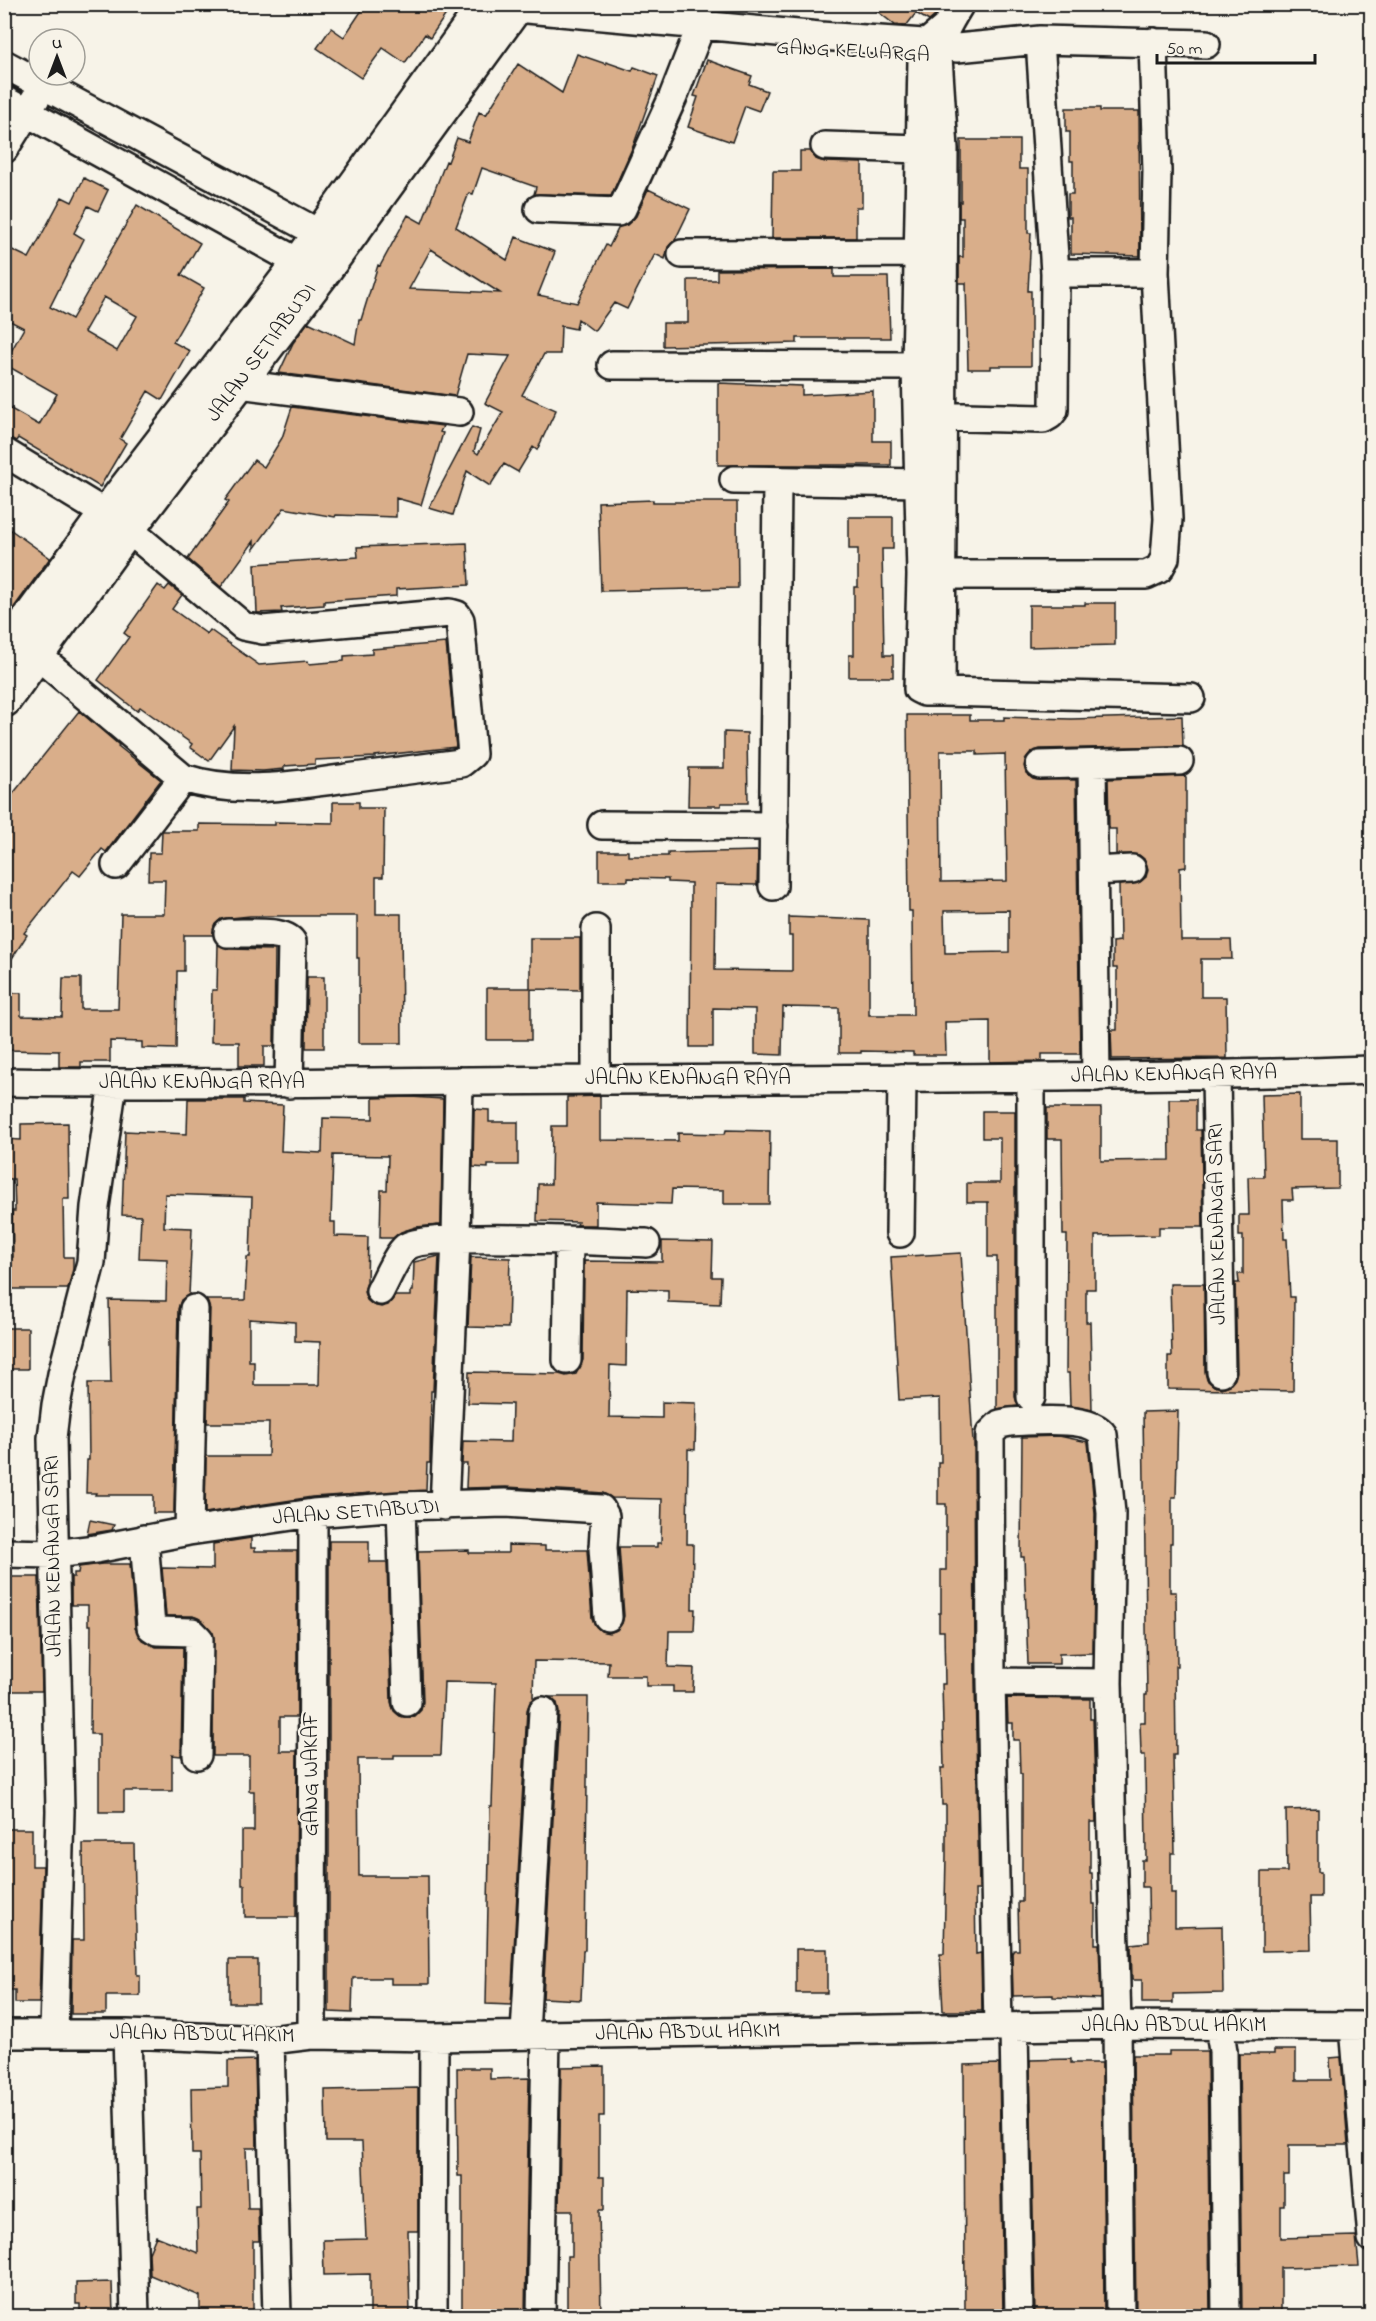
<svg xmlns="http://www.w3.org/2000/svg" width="1376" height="2321" viewBox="0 0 1376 2321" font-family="'Indie Flower',sans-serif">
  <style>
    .building { fill: #d9ae8a; stroke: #1c1c1c; stroke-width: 1.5; fill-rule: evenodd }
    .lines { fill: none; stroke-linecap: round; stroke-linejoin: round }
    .minor-casing { stroke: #1c1c1c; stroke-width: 32 }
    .major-casing { stroke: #1c1c1c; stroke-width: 38 }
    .minor { stroke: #f7f3e8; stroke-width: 27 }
    .major { stroke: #f7f3e8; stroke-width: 33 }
    .labels { text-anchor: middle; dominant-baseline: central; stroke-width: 4.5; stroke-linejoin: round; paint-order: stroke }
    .street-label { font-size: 21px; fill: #1c1c1c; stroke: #f7f3e8 }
  </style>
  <rect width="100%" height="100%" fill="#f7f3e8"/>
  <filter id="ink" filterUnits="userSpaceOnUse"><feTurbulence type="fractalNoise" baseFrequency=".0167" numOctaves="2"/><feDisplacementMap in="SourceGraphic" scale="12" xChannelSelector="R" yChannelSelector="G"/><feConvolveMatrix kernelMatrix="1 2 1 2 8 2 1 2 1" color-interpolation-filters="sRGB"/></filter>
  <g filter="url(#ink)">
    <path class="building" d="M366,4H453L430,38L425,34L405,63L383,48L361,78L317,48L331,28L344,37Z
      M868,4H941L935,16L929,21L916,13L906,26L895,25Z
      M577,54L606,64V62L632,71L634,67L658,76L634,144L611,196L534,194L536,187L482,168L473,194L469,193L456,227L507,260L516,237L555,252L538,295L577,303L606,245L609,247L619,227L627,225L636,216L648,189L690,209L675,240L668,247L665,259L655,254L627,309L614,303L594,331L578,319L576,329L561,326L560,354H544L522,395L556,410L537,450L533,447L518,472L504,464L490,486L467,471L453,515L429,508L472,427L480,430L474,451L478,454L503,412L485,403L510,356L467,354L455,396L279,373L293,343L308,322L355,344L359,320H361L378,265L380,266L408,215L422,223L446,161L448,162L457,138L468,142L479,112L486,115L518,64L562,93ZM431,249L500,293L409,289Z
      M707,60L752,76L749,84L767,91L759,111L745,106L732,142L688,127L698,97L694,96Z
      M1066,108H1100V111H1139L1140,256L1071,254V217H1068V194H1073V161H1070V132H1066Z
      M961,140H1019V169H1028V233H1031L1028,291H1031V366H991V369H968L966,283H959V257H963V218H959V202H961Z
      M800,151H811L816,159L825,162L862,163V207H856V238H772L773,171H800Z
      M84,178L108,190L98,211L88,206L74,233L84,239L50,307L72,319L137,205L200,243L181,275L204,288L173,342L190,351L162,400L148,391L120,439L126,443L100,487L18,438L16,441L4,436V405L39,425L57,394L4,364L24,328L4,318V246L29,258L62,197L72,202ZM104,297L137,316L117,351L84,332Z
      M834,269V277H888L890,338H797V343L663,346V323H688V280H717V270Z
      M718,383L802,386V395L873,391V441H891V465H718Z
      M292,407L443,426L440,432L443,433L421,505L396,498V517L336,515L335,517L284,508L254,549V541L221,587L188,559L229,502L225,500L254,460L264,467L282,438Z
      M653,500V502H737L738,588L601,591L598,502Z
      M849,517H893V549H882L884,655H893V677H849V655H854V587H858V549H849Z
      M4,525L50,558L4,621Z
      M467,543L469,585L396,589V596L324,601V605L281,608L282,612L257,613L255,564L358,557L357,547Z
      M158,585L165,590L169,585L182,595L172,609L207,634L210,630L259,665L308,661L309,664L344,661V656L372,654V649L446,643L456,747L375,756V757L315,760V764L284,766V769L263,771L232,770L234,726L209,761L190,747L192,744L140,707L137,711L98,680L129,637L124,633Z
      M1085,603H1115V645L1029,647V605H1085Z
      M79,711L119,745L118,746L161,780L106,852L102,849L80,876L73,871L24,933L27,935L4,971V805Z
      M907,715H970V720H1004V717L1071,719L1182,716L1183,746L1040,749L1031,752L1026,758L1024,766L1026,773L1033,779L1076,780L1080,1054H1042V1061L990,1062V1021L945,1022L946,1055H913V1052L861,1051V1053H839V1008L783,1007L782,1055L755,1054V1009L713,1008V1047H690L691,883L668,882V879L628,878V881H599V851H628V856H668V853L758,851L757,885L716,884L715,970L792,971V936H789V917L869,920V1015H913L912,911H909ZM940,751H977V755L1005,754L1007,881L941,882ZM1009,910V952L945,953L944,911Z
      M724,732L747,733L748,803H721V806H688L689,768H724Z
      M1183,776L1186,777V867L1180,868L1181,940H1231L1232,959H1201V997H1226L1227,1058L1112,1059L1111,1030H1117V968H1113V942L1120,941L1119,885L1140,882L1146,877L1148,869L1145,860L1139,855L1116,854V829H1109L1108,779Z
      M333,802H359V808H384L383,877H376V914H401L402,1043H359V958H357V916H250L221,919L214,925L213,935H184V971H177L176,1049L142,1048V1042L110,1041V1062H81V1067H59V1051L4,1050V993H21V1016L62,1017L63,978H81V1009H118L121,914H164L165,880H148L149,853H161L162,831H199V824L275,825V822L333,823Z
      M530,938H580V990L531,989V1040H487V988H530Z
      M218,944L228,949L275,950L274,1046H264V1066H239V1042H211L212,990H217Z
      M307,977H324V1048H306Z
      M1300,1094V1139H1338V1188L1292,1189L1293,1200H1283L1284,1239H1287L1290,1297H1294L1293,1391L1168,1389V1356H1172L1170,1284H1204L1205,1372L1207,1380L1214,1386L1222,1388L1230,1385L1235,1379L1237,1372L1235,1283H1239L1238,1274H1243V1236H1239V1215H1249L1248,1177H1264L1262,1095Z
      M600,1096V1140L678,1141V1133L725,1134L726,1130L770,1131L769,1204H724V1190L672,1189L671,1204L596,1202V1225H577L578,1222L537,1221L538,1184H551L552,1126H567V1097Z
      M411,1097L443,1099L441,1225L416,1227L401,1232L393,1238H380L381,1190H387L388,1156L333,1155L331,1222H335V1236L368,1237L367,1282L364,1292L367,1300L373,1305L381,1307L388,1305L395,1296H411V1291H413L414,1262L439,1256L433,1391H431L430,1463H427L426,1490L312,1497L205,1513L206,1456H268L269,1423H207L210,1309L206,1300H245L247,1257H250L252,1197L165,1194L164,1227L192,1228L189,1295L181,1300L178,1309L174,1513H153V1495H95L96,1493H86L87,1460H89L88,1383H111L109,1300L166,1301L167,1259L139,1258L141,1216L122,1215L125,1131L187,1134L188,1099H244V1103L283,1105L281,1151L322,1153L323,1118L373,1119V1098ZM249,1319L295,1322V1341L320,1342L319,1385H254V1361H249Z
      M1169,1099H1196V1130H1201L1203,1227H1159V1235L1095,1236V1289H1086V1322H1090L1092,1410L1070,1406L1069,1373H1066L1067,1235H1063L1062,1139H1047V1108H1101V1161L1170,1160Z
      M474,1109L489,1110V1122H518V1165H488V1168L473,1167Z
      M982,1111H1015V1397L1018,1406L997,1409V1257H988V1202H967V1183H1000V1138H982Z
      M68,1123L69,1199H63L64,1257H73V1269L68,1289H4V1257H13L12,1211H15L14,1179H4V1139L21,1140V1124Z
      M662,1241L713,1242L712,1277H721L720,1304L668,1302V1290L627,1289L626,1366L610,1365L609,1417L662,1418V1402L696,1403L695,1450L688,1449L687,1544H693L692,1609H695L694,1631H669L668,1667L694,1668L693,1692H673V1686H646V1676H608L609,1662L534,1661L533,1697H536L530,1702L527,1710L511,2005L486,2004L490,1806H492L496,1683L444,1682L441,1755H394V1759H358L359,1876H428L429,1984H391V1978H353L352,2013L329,2012V1541H369V1562H387L391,1702L394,1711L400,1716L408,1718L415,1716L421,1710L423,1702L418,1551L469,1550V1553H508V1545L545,1546V1550H587L592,1618L595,1625L601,1631L609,1633L617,1630L622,1623L624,1616L619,1547H657V1543H661L662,1499L612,1498L603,1493L576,1491L506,1487L466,1488L467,1464H462L463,1441L511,1442L512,1404L468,1403L469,1372L559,1374L566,1376L576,1374L583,1360L584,1261L662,1262Z
      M961,1253L973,1441H974L975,1682L979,1890H975L976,1954L981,1953L982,2011H943L940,1954H944L946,1855V1805H942L941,1768H944L942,1684H945L944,1631H939V1613H941V1570H946V1504H938V1462H941L940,1398L899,1400L891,1257Z
      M471,1257L510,1258L508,1328L468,1327Z
      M4,1328H28V1369H4Z
      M1178,1411L1176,1497H1172V1543H1170V1592H1176L1177,1666H1175L1176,1755H1173L1175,1853H1171V1893H1175V1927L1222,1926L1223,1993L1173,1994V2003H1142V1980H1132L1131,1944L1149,1942L1148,1887H1142V1860H1146L1145,1755H1141L1140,1722H1145V1695H1147L1143,1412Z
      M1059,1436L1088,1442L1095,1514L1093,1653L1059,1654V1664H1028L1024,1557H1021L1022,1437Z
      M90,1520L114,1525L112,1530L87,1534Z
      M251,1538V1548H255V1551H297V1717H280V1751H297L296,1917H245V1885H242V1831H254V1791H249V1756H213V1633L203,1621L193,1616H166L162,1568L213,1569V1544Z
      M102,1564H130L135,1628L142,1640L156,1647H183L181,1756L172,1755V1791H124V1812H99V1734H90L91,1625H88V1605H71V1577H74V1573H78L79,1567Z
      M4,1577H39L42,1691H4Z
      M549,1697H588L585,1950H583L581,2000L543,1998L559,1712L557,1703Z
      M1007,1698L1090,1699V1719H1093L1096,1822H1090V1873H1092L1093,1904H1095V1944H1099L1101,1999L1053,1997V1995L1013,1996L1012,1953L1014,1950H1019L1018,1902H1022V1774H1020L1019,1740H1013V1723H1008Z
      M1318,1809V1872H1321V1897H1310L1311,1950L1262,1951V1872H1287L1286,1810Z
      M4,1829H32V1866H43L39,2003H15V1990H4Z
      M83,1844H134L137,1975H140V1996H106V2014H71L72,1940H84Z
      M796,1949H827V1993H796Z
      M229,1960H258V2003H229Z
      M1274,2050H1296V2080H1331L1330,2058L1341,2057L1348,2145H1289V2176H1284V2206H1281V2238L1356,2236L1359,2266L1281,2268V2316H1242L1239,2054H1274Z
      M1169,2051H1207L1210,2316H1136L1133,2055H1169Z
      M1071,2059V2063H1102L1104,2316H1035L1030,2060Z
      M255,2060L257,2148H246L248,2208H258L259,2241H253V2316H200V2296L150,2275L149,2253L156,2236L198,2253L197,2209H201L200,2154H192L191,2088L228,2087V2061Z
      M999,2064L1003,2316H965L964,2065Z
      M604,2066V2116H599V2177H604V2210H599L601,2316H567V2256H572V2210H559L561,2067Z
      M457,2068H490V2079L529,2078L525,2316H462V2176H458Z
      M418,2088V2231H408L410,2316H370V2274L324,2275L323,2240L366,2239L362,2142H326L325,2090Z
      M112,2282L113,2316H80V2304H76V2283Z"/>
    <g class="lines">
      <defs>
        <path id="minor" d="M509,4L516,8L820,36L939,44L957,48L1040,40L1206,44
          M945,28L926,44L922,60L916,366L921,575L918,689L924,692H941L1191,698
          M4,64L337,243
          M4,100L318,273
          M825,146L921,149
          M4,149L37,96
          M539,209L618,212L622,209L673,97L702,23
          M682,254L936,253
          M1055,273H1155L1157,171L1153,42
          M612,365L916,366
          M239,384L459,412
          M925,416L1043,419L1050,415L1054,410L1055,273L1040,40
          M4,452L106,514L128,529L243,626L263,630L450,613L457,615L460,620L472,754L461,763C423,768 385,773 347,778C293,786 236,795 183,778L37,655
          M734,480L921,483
          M926,575H1146L1159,569L1165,558L1168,519L1155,273
          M941,692L944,149L938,57C940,36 949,22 960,4
          M1092,764L1096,1077
          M1040,765L1179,761
          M602,825L774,826
          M116,865L183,778
          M1094,871L1132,869
          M773,886L777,482
          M596,929V1080
          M228,933C243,934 284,929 292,942L289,1084
          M1216,1075L1221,1372
          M1031,1078V1397
          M4,1082C202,1085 398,1081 595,1080C854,1078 1113,1079 1372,1070
          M900,1233L902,1078
          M380,1291C386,1280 397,1254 406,1247C426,1232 610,1242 646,1243
          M567,1360L569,1241
          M401,1506L407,1702
          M444,1506L456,1239L459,1081
          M189,1531L194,1309
          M144,1539L151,1627L157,1631L192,1632L199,1639L197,1755
          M4,1553L54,1554L96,1549L189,1531L313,1513L401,1506L505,1503L601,1509L605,1516L603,1548L608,1617
          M991,1682L1108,1683
          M1219,2025L1223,2051L1226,2316
          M998,2027L991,1682L990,1434L1000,1424L1010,1422C1032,1421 1091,1415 1103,1435L1111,1513L1108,1683L1117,2025L1120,2316
          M1354,2027L1372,2238
          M1014,2028L1019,2316
          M54,2033L60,1811L52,1438L56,1405L62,1374L91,1262L95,1207L113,1083
          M4,2034H127L270,2040L312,2035L434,2037L1117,2025L1372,2026
          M127,2034L135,2316
          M525,2034L543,1711
          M312,2035L313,1513
          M270,2040L277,2316
          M433,2316L434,2037
          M541,2316L546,2035"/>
        <path id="major" d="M4,653L106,514L300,262L486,4
          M4,700L128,529L321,275L518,4"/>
      </defs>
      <use href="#minor" class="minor-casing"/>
      <use href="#major" class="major-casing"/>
      <use href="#minor" class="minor"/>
      <use href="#major" class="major"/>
    </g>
  </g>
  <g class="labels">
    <g class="street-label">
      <text transform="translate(853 52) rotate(3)">GANG KELUARGA</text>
      <text transform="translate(262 353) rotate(-53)">JALAN SETIABUDI</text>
      <text transform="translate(1174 1075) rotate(-1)">JALAN KENANGA RAYA</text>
      <text x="688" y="1079">JALAN KENANGA RAYA</text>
      <text x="202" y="1083">JALAN KENANGA RAYA</text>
      <text transform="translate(1218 1224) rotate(-91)">JALAN KENANGA SARI</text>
      <text transform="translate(356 1513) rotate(-4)">JALAN SETIABUDI</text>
      <text transform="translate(54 1556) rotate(-91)">JALAN KENANGA SARI</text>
      <text transform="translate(312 1774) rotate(-90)">GANG WAKAF</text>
      <text x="1174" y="2026">JALAN ABDUL HAKIM</text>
      <text transform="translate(688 2033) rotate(-1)">JALAN ABDUL HAKIM</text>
      <text transform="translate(202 2035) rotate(1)">JALAN ABDUL HAKIM</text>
    </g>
  </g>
  <rect width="1376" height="2321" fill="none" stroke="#f7f3e8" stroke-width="24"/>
  <rect x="12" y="12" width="1352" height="2297" fill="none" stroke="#1c1c1c" stroke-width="2" filter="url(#ink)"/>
  <g transform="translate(57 57)"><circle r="28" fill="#f7f3e8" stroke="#9f9d96" stroke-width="1.5"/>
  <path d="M0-4.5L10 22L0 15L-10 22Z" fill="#1c1c1c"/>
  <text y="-9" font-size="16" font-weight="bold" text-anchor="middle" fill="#1c1c1c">U</text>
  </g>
  <path d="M1157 54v9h158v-9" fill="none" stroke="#1c1c1c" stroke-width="3"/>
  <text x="1166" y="54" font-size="18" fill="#1c1c1c" stroke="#f7f3e8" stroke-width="4.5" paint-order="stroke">50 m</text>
</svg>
